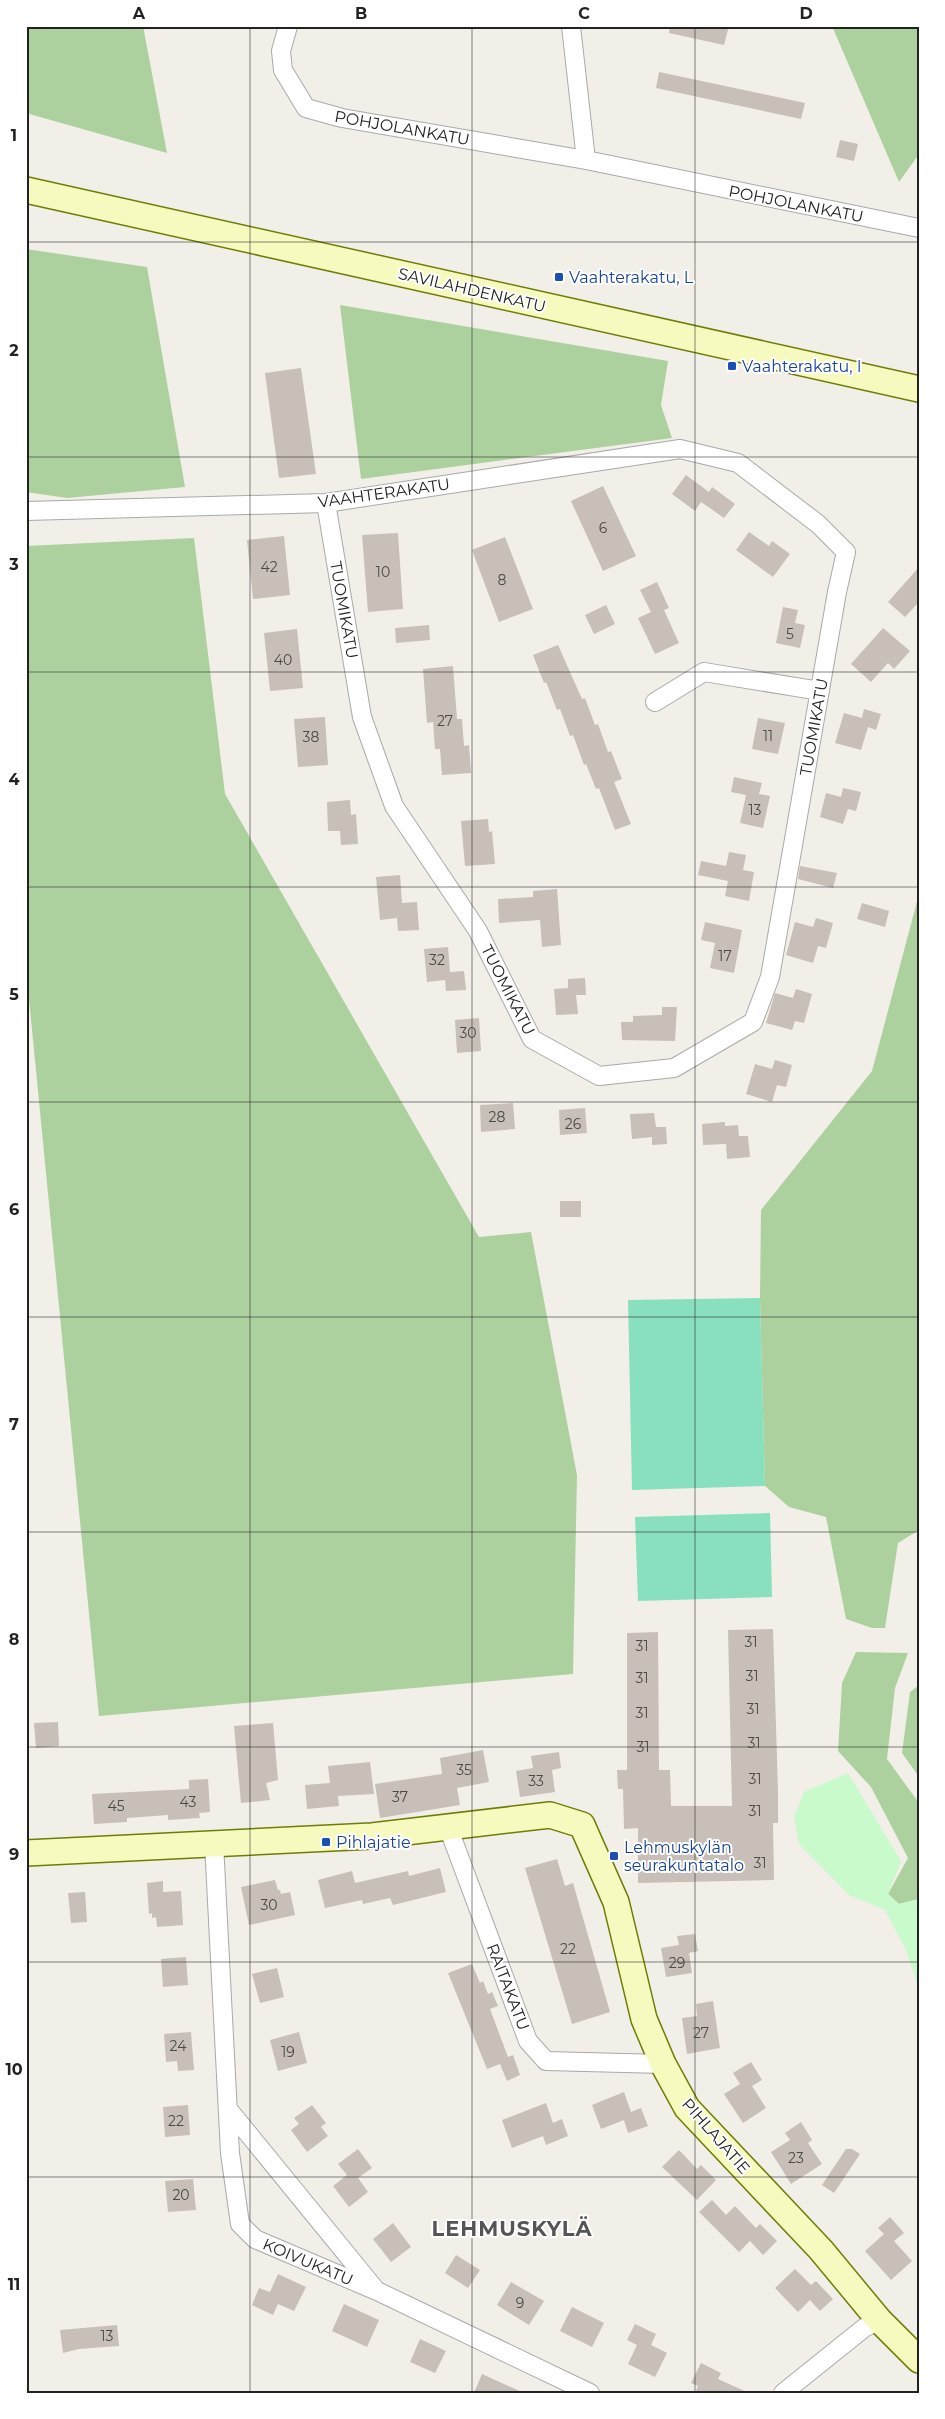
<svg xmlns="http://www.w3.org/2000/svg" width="945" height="2419" viewBox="0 0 945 2419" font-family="Montserrat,sans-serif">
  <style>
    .forest { fill: #add19e }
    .park { fill: #c8facc }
    .pitch { fill: #88e0be }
    .building { fill: #c7bfb8 }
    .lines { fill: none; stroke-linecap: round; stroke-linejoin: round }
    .street-casing { stroke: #a9a9a9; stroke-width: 20 }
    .secondary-casing { stroke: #707d05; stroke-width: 28 }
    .street { stroke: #fff; stroke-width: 18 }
    .secondary { stroke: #f7fabf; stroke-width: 25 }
    .grid { fill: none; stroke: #222; stroke-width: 1; stroke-opacity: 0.55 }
    .transit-dot { fill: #1a4fb4; stroke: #fff; stroke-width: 2 }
    .labels { text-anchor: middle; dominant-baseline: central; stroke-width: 4; stroke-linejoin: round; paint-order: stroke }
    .number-label { font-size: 14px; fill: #4b4948 }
    .street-label { font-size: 16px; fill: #222; stroke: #fff }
    .transit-label { font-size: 16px; fill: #164399; stroke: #fff; text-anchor: start }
    .district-label { font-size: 21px; font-weight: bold; letter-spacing: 1px; fill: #555; stroke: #fff }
    .neatline { fill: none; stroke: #222; stroke-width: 2 }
    .grid-label { font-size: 16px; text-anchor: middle; font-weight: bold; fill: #222 }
  </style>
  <rect width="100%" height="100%" fill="#f2efe9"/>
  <path class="forest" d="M26,26H143L167,153L26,113Z
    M832,26H919V154L899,182Z
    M26,249L147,267L185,487L67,498L26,492Z
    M340,305L668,361L661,405L672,438L361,479Z
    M194,538L225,794L479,1237L531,1232L577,1475L573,1674L99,1716L26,968V546Z
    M919,894V1530L898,1543L885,1628H872L846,1619L826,1517L789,1507L765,1486L760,1298L761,1210L872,1071Z
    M856,1652L908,1653L895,1688L887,1759L919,1803V1899L899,1904L888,1894L908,1858L871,1787L838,1751L842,1683Z
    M919,1685V1777L902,1753L910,1692Z"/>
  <path class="park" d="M848,1773L901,1861L888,1894L899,1904L919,1899V2025L918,1986L906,1950L885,1910L849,1895L799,1844L794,1817L804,1792Z"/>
  <path class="pitch" d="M760,1298L765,1486L632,1490L628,1300Z
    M770,1513L772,1597L638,1601L635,1517Z"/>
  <path class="building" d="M670,26H729L724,45L669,33Z
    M659,72L805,103L801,119L656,88Z
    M840,140L858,144L854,161L836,157Z
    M301,368L316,474L279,478L265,373Z
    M686,475L709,492L712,487L735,504L724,518L701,502L695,511L672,494Z
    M603,486L636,556L603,571L571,501Z
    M749,532L769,546L772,541L790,554L773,577L736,550Z
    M398,533L403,609L368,612L362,535Z
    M284,536L290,595L253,599L247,540Z
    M505,537L533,609L499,622L472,550Z
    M919,567V602L905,617L888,602Z
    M657,582L669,608L664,610L679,643L655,654L638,618L651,612L640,590Z
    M606,605L615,624L594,634L585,615Z
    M783,607L798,610L795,623L805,625L800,648L776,643Z
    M429,625L430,640L396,643L395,628Z
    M883,628L910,651L894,669L888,663L871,682L851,664Z
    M297,629L303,688L270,691L264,633Z
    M558,645L582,699L585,698L595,725L598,724L608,752L611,751L622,779L614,782L631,824L615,830L599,788L596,789L586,764L584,765L573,735L570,736L560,709L557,710L546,682L544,683L533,655Z
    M453,666L457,719H462L464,746L469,745L471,773L442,775L440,749H435L433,722L427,723L423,669Z
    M864,709L881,714L876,730L868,727L861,750L835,743L844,713L862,718Z
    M325,717L328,765L298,767L294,719Z
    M758,718L785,723L778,754L752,749Z
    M734,777L762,783L759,794L770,796L763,828L740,823L746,795L731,792Z
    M843,788L861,792L856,811L848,809L843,824L820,817L826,793L841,797Z
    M350,800L351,815L356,814L358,844L341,845L340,831H328L327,802Z
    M488,819L489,832L492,831L495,864L465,866L461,821Z
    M729,852L746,855L743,870L754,872L749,901L725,896L728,881L698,875L701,861L726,866Z
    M800,866L837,873L833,888L798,879Z
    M400,875L402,903L417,902L419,930L398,931L397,918L380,920L376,877Z
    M557,889L561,945L542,947L540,920L499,923L498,899L533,897V891Z
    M862,903L889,911L885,927L857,919Z
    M816,918L833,923L826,948L818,946L813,963L786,955L795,922L813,927Z
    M705,922L742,930L734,973L710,968L715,943L701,940Z
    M448,947L450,972L464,971L466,990L446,991L445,980L427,982L424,949Z
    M585,978L586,995H576L578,1014L556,1015L554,989L568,988V979Z
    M796,989L812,994L804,1023L795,1021L792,1030L766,1023L775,993L793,998Z
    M662,1007H677L675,1041L622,1040L621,1022H633V1016L662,1015Z
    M479,1018L481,1051L457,1053L455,1020Z
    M775,1060L792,1065L786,1087L777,1085L772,1102L746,1094L755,1064L772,1069Z
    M513,1103L515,1129L481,1132L480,1105Z
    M585,1108L587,1133L560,1135L559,1110Z
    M654,1113L656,1127H666L667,1144L652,1145V1137L632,1139L630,1114Z
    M725,1122V1126L738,1125L739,1136H748L750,1157L727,1159L726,1144L703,1145L702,1124Z
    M560,1201H581V1217H560Z
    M773,1629L778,1791V1823H773L774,1880L638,1883V1828L624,1829L623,1789H618L617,1770H627V1633L658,1632L659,1770H670L671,1806H732L728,1630Z
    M58,1722L59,1746L36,1748L34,1723Z
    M273,1723L278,1780L266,1783L270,1800L241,1803L234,1726Z
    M483,1750L489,1782L457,1788L460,1805L380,1818L375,1784L442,1774L440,1758Z
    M559,1752L561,1768L552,1770L555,1792L520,1797L516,1771L533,1768L531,1756Z
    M370,1762L374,1794L338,1796L339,1806L307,1809L305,1785L330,1783L328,1766Z
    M208,1779L210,1812L199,1813L200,1818L168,1820V1815L127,1818V1822L94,1824L92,1794L189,1789V1780Z
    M557,1859L565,1886L573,1883L610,2012L572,2024L525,1868Z
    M440,1868L446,1892L393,1905L390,1898L363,1904L362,1900L325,1908L318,1880L352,1871L355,1883L408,1871L409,1876Z
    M275,1880L278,1890H280L281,1894L290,1892L295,1915L249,1925L241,1887Z
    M163,1881V1892L181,1891L183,1925L157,1927L156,1917L152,1918V1913L149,1914L147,1883Z
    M85,1892L87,1922L71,1923L68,1893Z
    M695,1934L698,1951L689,1953L692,1973L666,1977L661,1948L679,1945L677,1936Z
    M186,1957L188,1985L163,1987L161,1959Z
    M472,1964L480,1983L483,1981L488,1994L492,1992L498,2006L490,2009L508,2057L513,2055L520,2075L507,2081L500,2064L487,2069L448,1973Z
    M277,1968L284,1997L260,2003L252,1974Z
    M713,2001L720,2048L687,2054L682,2018L697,2016L696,2004Z
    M191,2032L194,2070L178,2071L177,2061L166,2062L164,2034Z
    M299,2032L307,2063L278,2071L270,2040Z
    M751,2062L762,2080L752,2086L766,2108L743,2123L724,2094L740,2084L733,2073Z
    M624,2092L631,2112L641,2108L648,2126L628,2133L624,2120L601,2129L592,2105Z
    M546,2103L553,2123L562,2119L568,2136L546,2145L543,2136L512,2148L502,2120Z
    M188,2105L190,2135L165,2137L163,2107Z
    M312,2105L326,2123L321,2127L328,2136L307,2152L291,2130L299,2124L294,2118Z
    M801,2122L812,2140L808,2143L822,2164L791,2184L771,2152L790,2140L785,2133Z
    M358,2149L372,2168L358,2178L368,2192L349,2207L333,2186L347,2175L338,2164Z
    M846,2149H852L860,2154L834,2193L822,2185Z
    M679,2150L697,2169L701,2165L716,2180L697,2200L662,2167Z
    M193,2179L196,2210L168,2212L165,2181Z
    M712,2200L726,2215L735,2206L756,2228L760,2224L777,2241L763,2255L750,2241L739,2252L699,2212Z
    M890,2217L904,2233L894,2241L912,2261L891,2280L865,2251L884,2234L878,2228Z
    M393,2223L411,2247L391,2262L373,2239Z
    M456,2255L480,2270L468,2288L445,2273Z
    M795,2269L811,2285L816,2281L833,2299L820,2311L810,2300L798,2312L775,2288Z
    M278,2274L306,2287L294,2311L278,2304L273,2315L252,2305L259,2288L270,2292Z
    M511,2282L544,2301L529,2325L497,2305Z
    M344,2304L379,2320L367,2347L332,2331Z
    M572,2307L604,2323L592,2347L560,2331Z
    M635,2324L656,2334L651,2345L667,2353L655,2377L628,2364L637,2345L627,2340Z
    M117,2325L119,2346L79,2349L63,2353L60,2330Z
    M420,2339L446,2351L435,2373L410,2362Z
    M701,2363L721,2373L718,2379L749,2393H695L698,2386L691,2383Z
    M482,2374L524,2393H474Z"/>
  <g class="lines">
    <defs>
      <path id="street" d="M288,26L281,51L283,70L306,108L342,118L586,160L919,228
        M571,26L586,160
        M26,511L326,503L680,449L738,463L818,524L846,552L837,592L770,977L753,1022L674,1068L599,1076L532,1039L478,931L394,806L362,717L326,503
        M655,702L704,672L820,691
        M448,1827L528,2041L546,2061L663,2064
        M214,1843L230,2153L240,2224L255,2239L377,2291L590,2393
        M228,2109L375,2289
        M783,2393L864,2328L879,2320"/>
      <path id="secondary" d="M26,190L919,389
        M26,1853L372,1836L550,1815L582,1825L616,1902L644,2019L663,2064L687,2108L821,2250L879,2320L919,2360"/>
    </defs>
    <use href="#street" class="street-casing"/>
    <use href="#secondary" class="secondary-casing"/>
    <use href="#street" class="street"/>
    <use href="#secondary" class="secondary"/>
  </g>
  <path class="grid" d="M250,26V2393M472,26V2393M695,26V2393M26,242H919M26,457H919M26,672H919M26,887H919M26,1102H919M26,1317H919M26,1532H919M26,1747H919M26,1962H919M26,2177H919"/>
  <g class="transit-dot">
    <rect x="554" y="272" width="10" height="10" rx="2.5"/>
    <rect x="727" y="361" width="10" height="10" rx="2.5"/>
    <rect x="321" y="1837" width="10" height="10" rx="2.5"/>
    <rect x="609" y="1851" width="10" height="10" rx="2.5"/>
  </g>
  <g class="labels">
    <g class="number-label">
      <text x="603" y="528">6</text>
      <text x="269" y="567">42</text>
      <text x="383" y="572">10</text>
      <text x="502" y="580">8</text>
      <text x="790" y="634">5</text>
      <text x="283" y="660">40</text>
      <text x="445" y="721">27</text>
      <text x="768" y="736">11</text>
      <text x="311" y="737">38</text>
      <text x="755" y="810">13</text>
      <text x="725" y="956">17</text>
      <text x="437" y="960">32</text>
      <text x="468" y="1033">30</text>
      <text x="497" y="1117">28</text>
      <text x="573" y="1124">26</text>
      <text x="751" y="1642">31</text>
      <text x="642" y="1646">31</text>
      <text x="752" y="1676">31</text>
      <text x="642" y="1678">31</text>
      <text x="753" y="1709">31</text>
      <text x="642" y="1713">31</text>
      <text x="754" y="1743">31</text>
      <text x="643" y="1747">31</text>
      <text x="464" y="1770">35</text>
      <text x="755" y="1779">31</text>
      <text x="536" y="1781">33</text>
      <text x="400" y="1797">37</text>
      <text x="188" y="1802">43</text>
      <text x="116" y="1806">45</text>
      <text x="755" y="1811">31</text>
      <text x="760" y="1863">31</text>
      <text x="269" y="1905">30</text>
      <text x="568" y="1949">22</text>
      <text x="677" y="1963">29</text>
      <text x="701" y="2033">27</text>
      <text x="178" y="2046">24</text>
      <text x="288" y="2052">19</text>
      <text x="176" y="2121">22</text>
      <text x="796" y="2158">23</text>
      <text x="181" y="2195">20</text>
      <text x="520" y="2303">9</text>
      <text x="107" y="2336">13</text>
    </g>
    <g class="street-label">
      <text transform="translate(402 128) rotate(10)">POHJOLANKATU</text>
      <text transform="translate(796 204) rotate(11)">POHJOLANKATU</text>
      <text transform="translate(472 290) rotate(13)">SAVILAHDENKATU</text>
      <text transform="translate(384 493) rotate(-8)">VAAHTERAKATU</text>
      <text transform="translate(344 610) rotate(80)">TUOMIKATU</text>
      <text transform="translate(814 727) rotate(-80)">TUOMIKATU</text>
      <text transform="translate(508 990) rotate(63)">TUOMIKATU</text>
      <text transform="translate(508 1987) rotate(69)">RAITAKATU</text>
      <text transform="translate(716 2136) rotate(49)">PIHLAJATIE</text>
      <text transform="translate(308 2262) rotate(23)">KOIVUKATU</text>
    </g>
    <g class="transit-label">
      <text x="569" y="277">Vaahterakatu, L</text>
      <text x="742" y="366">Vaahterakatu, I</text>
      <text x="336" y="1842">Pihlajatie</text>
      <text x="624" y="1847">Lehmuskylän<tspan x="624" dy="18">seurakuntatalo</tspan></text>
    </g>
    <g class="district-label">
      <text x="512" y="2228">LEHMUSKYLÄ</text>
    </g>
  </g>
  <rect width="945" height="2419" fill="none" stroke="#ffffff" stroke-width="55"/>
  <rect x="28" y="28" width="890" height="2364" class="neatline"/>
  <g class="grid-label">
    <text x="139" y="19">A</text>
    <text x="361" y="19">B</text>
    <text x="584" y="19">C</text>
    <text x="806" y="19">D</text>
    <text x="14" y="141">1</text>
    <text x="14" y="356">2</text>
    <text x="14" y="570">3</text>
    <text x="14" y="785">4</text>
    <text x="14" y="1000">5</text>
    <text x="14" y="1215">6</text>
    <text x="14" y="1430">7</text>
    <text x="14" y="1645">8</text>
    <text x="14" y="1860">9</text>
    <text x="14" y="2075">10</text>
    <text x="14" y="2290">11</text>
  </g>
</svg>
